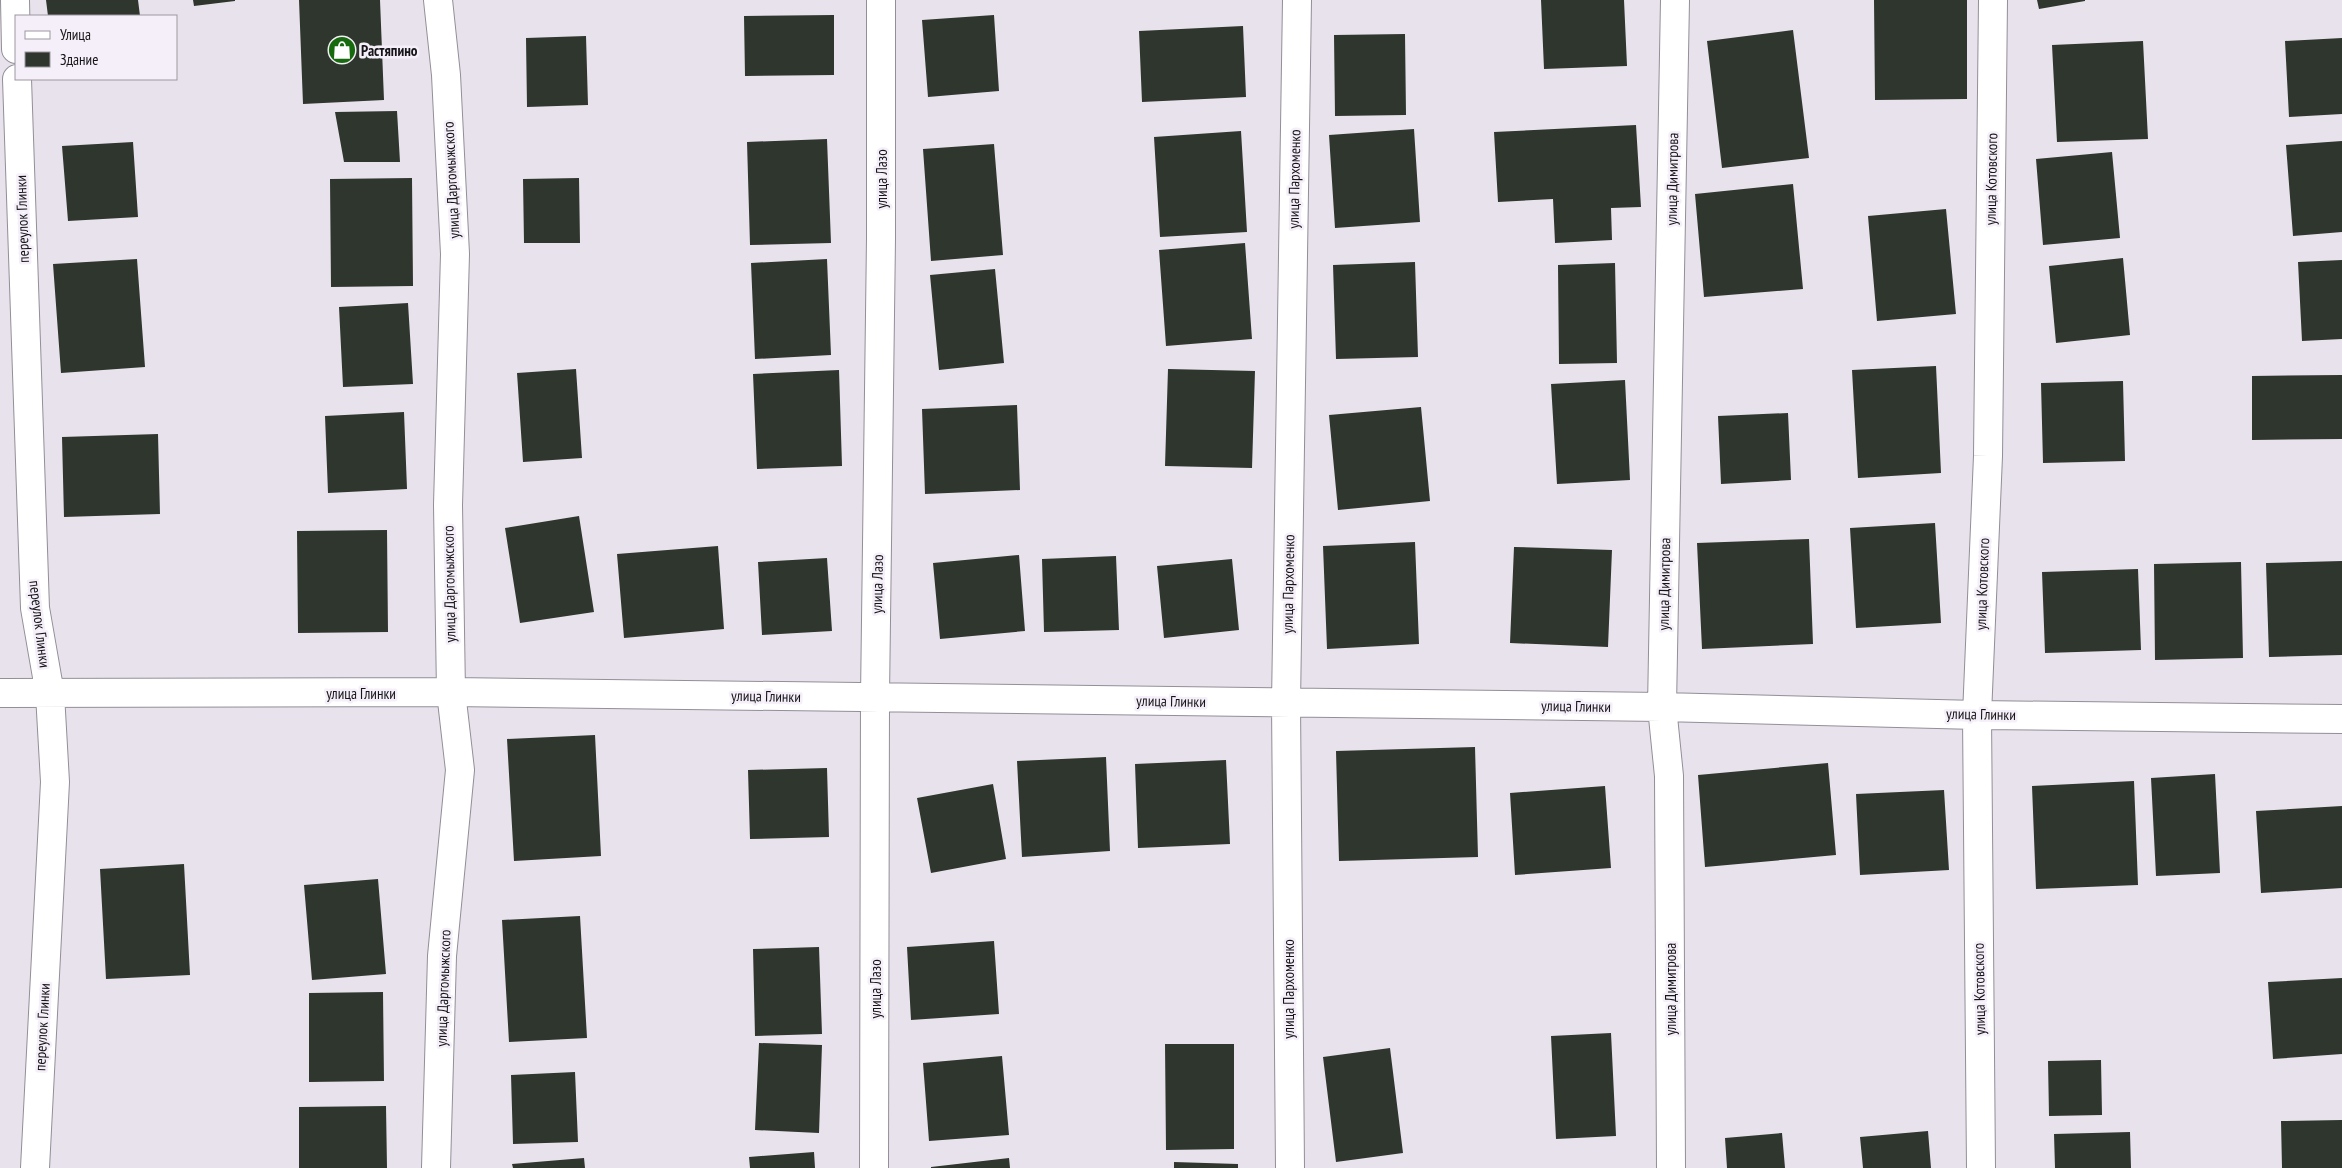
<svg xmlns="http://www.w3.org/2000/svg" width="2342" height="1168" viewBox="0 0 2342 1168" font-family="'PT Sans Narrow',sans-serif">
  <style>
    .building { fill: #2f362e }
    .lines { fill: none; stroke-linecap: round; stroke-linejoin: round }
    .minor-casing { stroke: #938e97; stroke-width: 30 }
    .minor { stroke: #fff; stroke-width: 28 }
    .labels { text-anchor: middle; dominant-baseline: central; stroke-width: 5; stroke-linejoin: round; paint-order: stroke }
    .poi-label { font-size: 15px; font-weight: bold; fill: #161418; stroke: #f5eff9; text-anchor: start }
    .street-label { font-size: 15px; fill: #161418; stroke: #f5eff9 }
  </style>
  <rect width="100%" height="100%" fill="#e8e2ec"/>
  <path class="building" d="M46,0H138L140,16H48Z
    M193,0H235V1L194,6Z
    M299,0H380L384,100L303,104Z
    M1541,0H1624L1627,66L1544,69Z
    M1874,0H1967V99L1875,100Z
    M2037,0H2085V1L2039,9Z
    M834,15V75L745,76L744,16Z
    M994,15L999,91L928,97L922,20Z
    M1243,26L1246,97L1142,102L1139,31Z
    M1793,30L1809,158L1722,168L1707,41Z
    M1405,34L1406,115L1335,116L1334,35Z
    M586,36L588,105L527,107L526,38Z
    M2342,38V114L2289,117L2285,41Z
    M2143,41L2148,139L2057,142L2052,45Z
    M397,111L400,162H344L335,112Z
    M1636,125L1641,207L1611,208L1612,240L1555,243L1553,199L1498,202L1494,132Z
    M1414,129L1420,222L1335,228L1329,135Z
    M1241,131L1247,232L1160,237L1154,137Z
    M827,139L831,243L750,245L747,142Z
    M2342,141V232L2293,236L2286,145Z
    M133,142L138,217L68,221L62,146Z
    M994,144L1003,255L931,261L923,149Z
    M2112,152L2120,238L2043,245L2036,159Z
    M412,178L413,286L331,287L330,179Z
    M579,178L580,243H524L523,179Z
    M1793,184L1803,289L1704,297L1695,194Z
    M1946,209L1956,314L1877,321L1868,216Z
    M1245,243L1252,339L1166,346L1159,250Z
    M2123,258L2130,335L2056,343L2049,266Z
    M137,259L145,367L61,373L53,264Z
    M827,259L831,355L755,359L751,263Z
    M2342,260V339L2302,341L2298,262Z
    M1415,262L1418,357L1336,359L1333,265Z
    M1615,263L1617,363L1559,364L1558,265Z
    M995,269L1004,363L939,370L930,275Z
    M408,303L413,384L343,387L339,307Z
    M1936,366L1941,473L1858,478L1852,370Z
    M576,369L582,458L523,462L517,373Z
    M1168,369L1255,371L1252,468L1165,466Z
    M839,370L842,466L757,469L753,374Z
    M2342,375V439L2252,440V376Z
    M1625,380L1630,480L1557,484L1551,384Z
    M2123,381L2125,461L2043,463L2041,383Z
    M1017,405L1020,490L925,494L922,409Z
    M1421,407L1430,501L1338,510L1329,415Z
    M404,412L407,489L328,493L325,416Z
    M1788,413L1791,480L1721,484L1718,416Z
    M158,434L160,514L64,517L62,437Z
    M579,516L594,612L520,623L505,528Z
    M1935,523L1941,623L1856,628L1850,528Z
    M387,530L388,632L298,633L297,531Z
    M1809,539L1813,644L1702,649L1697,543Z
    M1415,542L1419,644L1327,649L1323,546Z
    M718,546L724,629L624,638L617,554Z
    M1514,547L1612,550L1608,647L1510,643Z
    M1019,555L1025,631L940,639L933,563Z
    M1116,556L1119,630L1044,632L1042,559Z
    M827,558L832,631L762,635L758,562Z
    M1232,559L1239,630L1164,638L1157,566Z
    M2342,561V655L2269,657L2266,563Z
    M2241,562L2243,658L2155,660L2154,564Z
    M2138,569L2141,650L2045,653L2042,572Z
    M595,735L601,856L514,861L507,739Z
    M1475,747L1478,857L1339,861L1336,751Z
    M1106,757L1110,851L1022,857L1017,761Z
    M1226,760L1230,844L1138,848L1135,764Z
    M1828,763L1836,855L1705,867L1698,775Z
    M827,768L829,837L750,839L748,770Z
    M2215,774L2220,873L2156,876L2151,778Z
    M2134,781L2138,885L2036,889L2032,786Z
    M993,784L1006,859L931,873L917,798Z
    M1605,786L1611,868L1515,875L1510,793Z
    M1944,790L1949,870L1860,875L1856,794Z
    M2342,806V888L2261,893L2256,811Z
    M184,864L190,975L106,979L100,869Z
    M378,879L386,974L312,980L304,885Z
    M580,916L587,1038L509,1042L502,920Z
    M994,941L999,1014L911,1020L907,947Z
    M819,947L822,1034L755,1036L753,949Z
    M2342,978V1054L2273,1059L2268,982Z
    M383,992L384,1081L309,1082V993Z
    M1611,1033L1616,1136L1556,1139L1551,1036Z
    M759,1043L822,1045L819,1133L755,1130Z
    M1165,1044H1234V1149L1166,1150Z
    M1390,1048L1403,1153L1336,1162L1323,1057Z
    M1002,1056L1009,1135L929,1141L923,1063Z
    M2101,1060L2102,1115L2049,1116L2048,1061Z
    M575,1072L578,1142L513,1144L511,1075Z
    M386,1106L387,1168H299V1107Z
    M2342,1120V1168H2282L2281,1121Z
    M1928,1131L1931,1168H1863L1860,1137Z
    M2130,1132L2131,1168H2055L2054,1134Z
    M1782,1133L1785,1168H1727L1725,1138Z
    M814,1152L815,1168H750L749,1157Z
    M584,1158L585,1168H513L512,1164Z
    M1009,1158L1010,1168H931V1167Z
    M1174,1162L1238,1164V1168H1174Z"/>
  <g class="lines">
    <defs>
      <path id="minor" d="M15,0L16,49
        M17,79L35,608L50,694L55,782L35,1168
        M0,693L451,692L1662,707L1977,715L2342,719
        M436,1168L442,956L460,770L451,692L448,505L455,254L446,75L438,0
        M874,1168L875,697L881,238V0
        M1290,1168L1286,703L1297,0
        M1671,1168L1669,776L1662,707L1675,0
        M1981,1168L1977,715L1988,456L1993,0"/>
    </defs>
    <use href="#minor" class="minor-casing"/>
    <use href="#minor" class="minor"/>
  </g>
  <defs>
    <symbol id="shop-disc" viewBox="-11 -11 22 22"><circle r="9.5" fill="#186a0f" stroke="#f5eff9"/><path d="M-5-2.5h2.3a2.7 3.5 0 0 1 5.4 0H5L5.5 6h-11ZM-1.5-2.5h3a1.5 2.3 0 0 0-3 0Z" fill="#fff"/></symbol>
  </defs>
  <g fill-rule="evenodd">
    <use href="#shop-disc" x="326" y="34" width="32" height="32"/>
  </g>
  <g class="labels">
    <g class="poi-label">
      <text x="361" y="50">Растяпино</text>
    </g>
    <g class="street-label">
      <text transform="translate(881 179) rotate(-90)">улица Лазо</text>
      <text transform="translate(1294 179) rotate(-89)">улица Пархоменко</text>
      <text transform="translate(1672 179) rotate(-89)">улица Димитрова</text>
      <text transform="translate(1991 179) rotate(-89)">улица Котовского</text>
      <text transform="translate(451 180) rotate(-93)">улица Даргомыжского</text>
      <text transform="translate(22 219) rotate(-92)">переулок Глинки</text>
      <text transform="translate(449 584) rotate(-91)">улица Даргомыжского</text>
      <text transform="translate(877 584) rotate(-89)">улица Лазо</text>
      <text transform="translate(1288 584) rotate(-89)">улица Пархоменко</text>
      <text transform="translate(1664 584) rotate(-89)">улица Димитрова</text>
      <text transform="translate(1982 584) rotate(-88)">улица Котовского</text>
      <text transform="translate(40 624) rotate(83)">переулок Глинки</text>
      <text x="361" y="693">улица Глинки</text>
      <text transform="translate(766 696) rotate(1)">улица Глинки</text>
      <text transform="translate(1171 701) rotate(1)">улица Глинки</text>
      <text transform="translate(1576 706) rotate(1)">улица Глинки</text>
      <text transform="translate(1981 714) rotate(1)">улица Глинки</text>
      <text transform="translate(443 988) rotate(-88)">улица Даргомыжского</text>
      <text transform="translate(875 989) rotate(-90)">улица Лазо</text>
      <text transform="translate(1288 989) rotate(-90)">улица Пархоменко</text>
      <text transform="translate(1670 989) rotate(-90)">улица Димитрова</text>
      <text transform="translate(1979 989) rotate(-91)">улица Котовского</text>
      <text transform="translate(42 1027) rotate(-87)">переулок Глинки</text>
    </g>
  </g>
  <rect x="15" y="15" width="162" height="65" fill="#f5eff9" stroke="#9c979f"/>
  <rect x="25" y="31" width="25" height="8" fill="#ffffff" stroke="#9c979f"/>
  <text x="60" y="40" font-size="15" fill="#161418">Улица</text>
  <rect x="25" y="52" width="25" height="15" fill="#2f362e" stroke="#9c979f"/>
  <text x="60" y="65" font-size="15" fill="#161418">Здание</text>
</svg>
